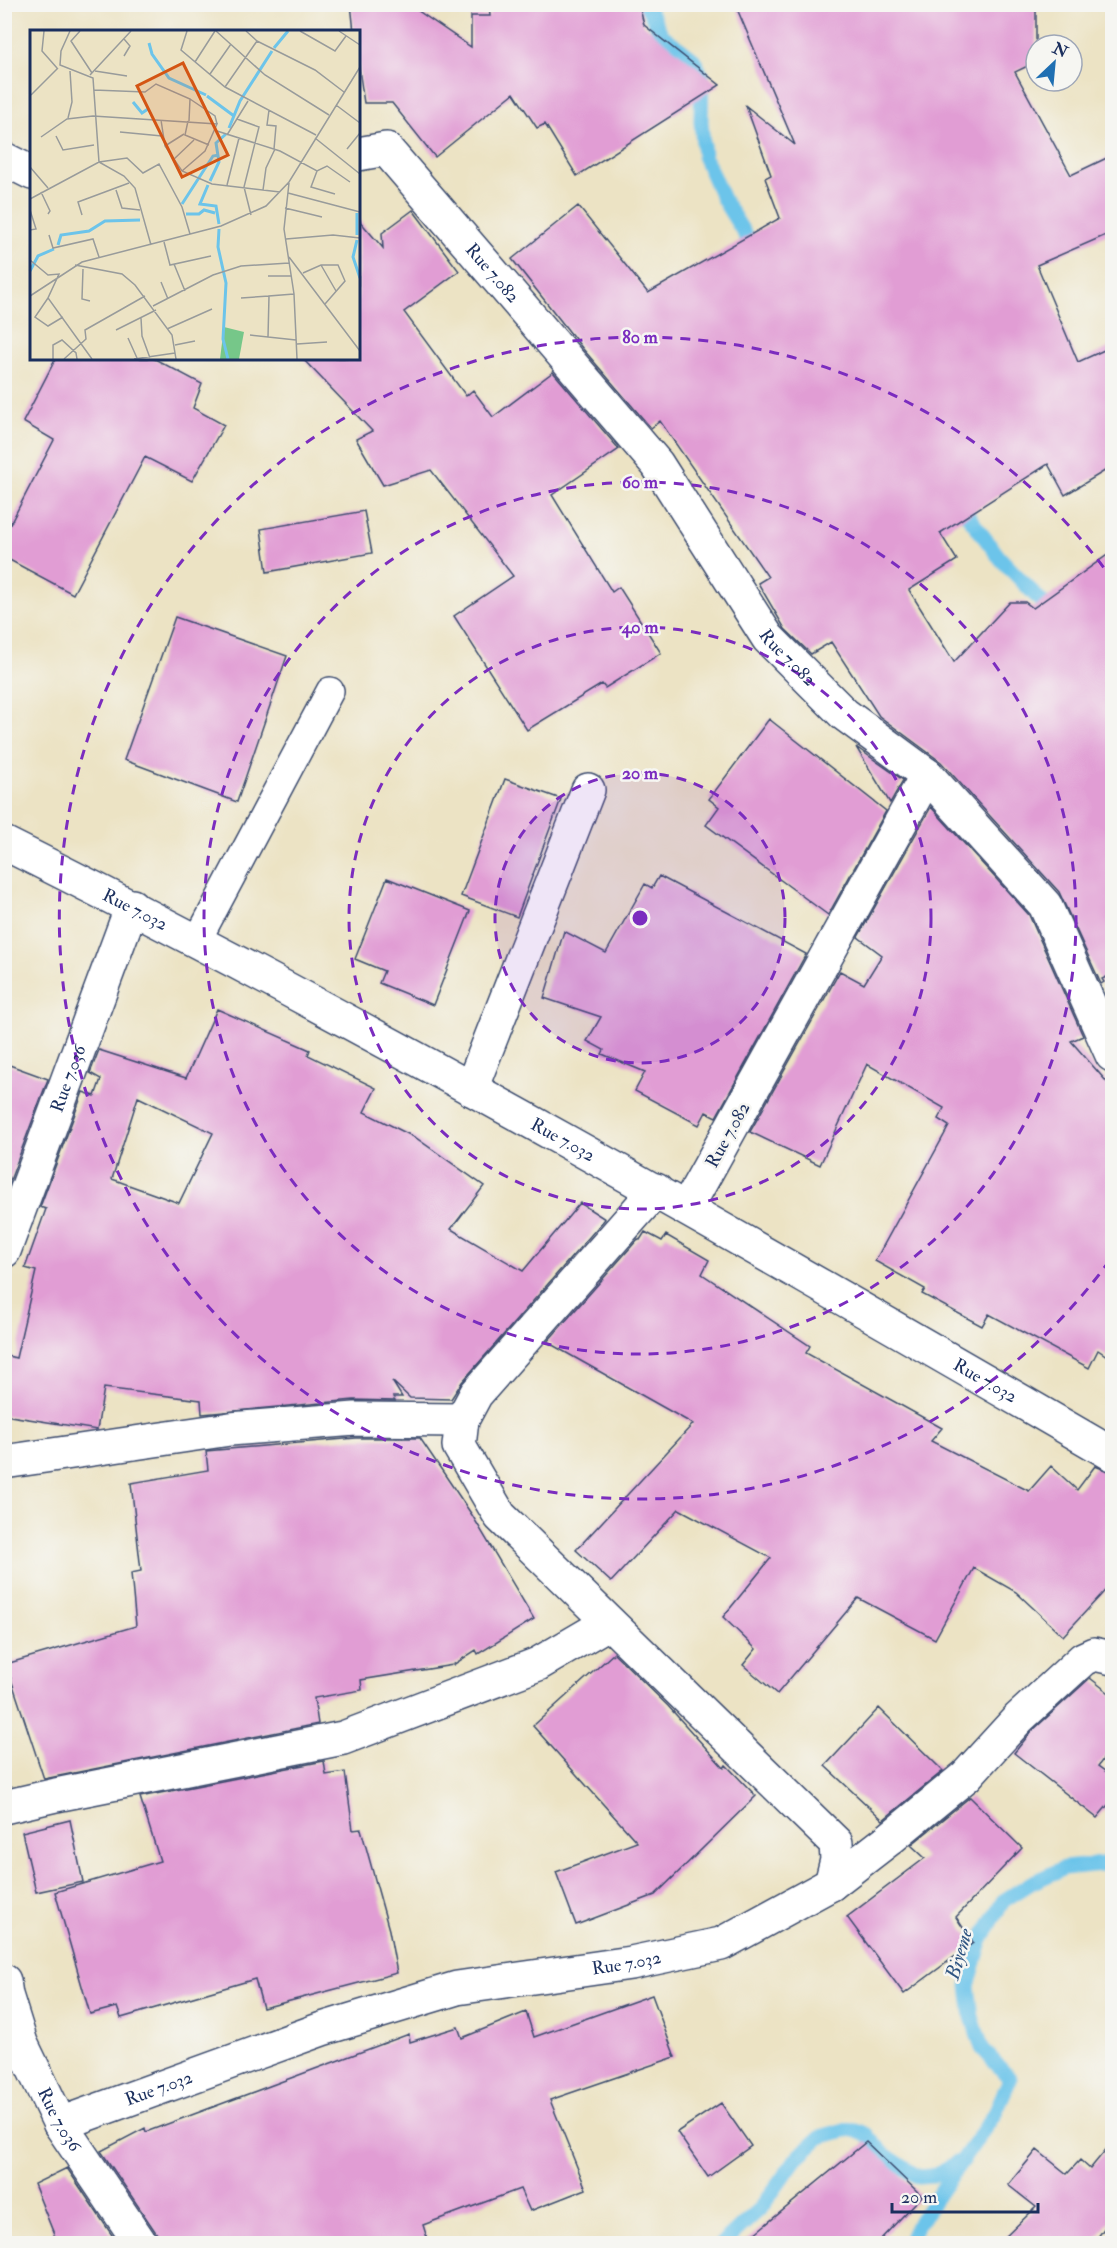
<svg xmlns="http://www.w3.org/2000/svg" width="1117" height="2248" viewBox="0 0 1117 2248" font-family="'IM FELL Double Pica',serif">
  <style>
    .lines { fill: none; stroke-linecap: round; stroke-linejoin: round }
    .stream { stroke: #6cc4ea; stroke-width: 15 }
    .building { fill: #e19dd4; fill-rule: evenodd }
    .lane-casing { stroke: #3a4a6d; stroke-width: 30 }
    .street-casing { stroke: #3a4a6d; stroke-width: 36 }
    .lane { stroke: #fff; stroke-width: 27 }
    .street { stroke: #fff; stroke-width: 33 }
    .ring { fill: none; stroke: #7b2cbf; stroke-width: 3; stroke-dasharray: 10 8 }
    .labels { text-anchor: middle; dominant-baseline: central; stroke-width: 5; stroke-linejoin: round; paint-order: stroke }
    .street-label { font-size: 18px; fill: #1b2f5e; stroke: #f6f6f2 }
    .water-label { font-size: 20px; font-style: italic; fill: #2f5481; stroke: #f6f6f2 }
    .inset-river { fill: none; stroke: #6cc4ea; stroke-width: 3 }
    .inset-road { fill: none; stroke: #989b9b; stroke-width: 1.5 }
    .view { fill: #d45514; fill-opacity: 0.15; stroke: #d45514; stroke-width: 3 }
    .inset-edge { fill: none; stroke: #1b2f5e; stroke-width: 3 }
    .centre { fill: #7b2cbf; stroke: #f6f6f2; stroke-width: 3 }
    .ring-label { font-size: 18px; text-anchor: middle; font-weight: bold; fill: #7b2cbf; stroke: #f6f6f2; stroke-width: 5; stroke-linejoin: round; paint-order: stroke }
  </style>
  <rect width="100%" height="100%" fill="#f6f6f2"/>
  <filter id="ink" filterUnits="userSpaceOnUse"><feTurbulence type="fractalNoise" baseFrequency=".0167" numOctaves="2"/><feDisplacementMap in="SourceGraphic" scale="12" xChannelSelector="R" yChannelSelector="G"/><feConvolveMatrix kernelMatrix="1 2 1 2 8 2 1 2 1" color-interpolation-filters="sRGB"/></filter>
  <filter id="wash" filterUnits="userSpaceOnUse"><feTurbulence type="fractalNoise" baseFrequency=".008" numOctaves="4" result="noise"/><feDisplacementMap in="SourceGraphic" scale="24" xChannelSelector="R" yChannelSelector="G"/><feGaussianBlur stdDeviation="1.35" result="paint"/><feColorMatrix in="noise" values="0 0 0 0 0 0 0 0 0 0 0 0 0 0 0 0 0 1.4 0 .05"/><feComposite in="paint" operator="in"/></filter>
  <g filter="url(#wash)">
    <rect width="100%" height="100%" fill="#ece3c4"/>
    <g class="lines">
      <path class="stream" d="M646,4L662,35L694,60L702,76L701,121L704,156L723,199L757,254
        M957,501L999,557L1056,617
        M722,2244L761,2208L796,2159L820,2137L845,2130H856L867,2135L884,2154L918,2177L932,2176L959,2162
        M908,2244L917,2225L994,2115L1010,2079L982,2048L972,2017L968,1986L981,1941L1003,1901L1031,1883L1064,1868L1112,1863"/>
    </g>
    <g id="blocks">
      <path class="building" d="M351,4H408L471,47V16H490L489,4H639L644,25L720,85L577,176L545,124L537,128L514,93L435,157L392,103H364L358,62V32H354Z
        M735,4H1036V62L1015,72L1071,175L1113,155V232L1037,265L1078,362L1113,346V466L1065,495L1048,464L940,533L957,560L909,590L954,662L1010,602H1025L1033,608L1113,551V974L1102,979L1104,982L1101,984L1059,892L941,762L879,716L831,642L811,654L785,629L758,583L768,577L660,421L651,428L583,349L512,259L578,206L648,293L780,218L765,178L771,175L746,106L795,145Z
        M413,210L459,271L404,312L466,396L473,390L493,417L553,372L619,449L552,495L612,592L619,587L661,653L605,688L602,684L527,730L454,616L513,576L431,470L383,485L356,439L372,431L302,358H358V219L383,248L382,233Z
        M56,358H153L202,384L193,408L224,425L192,481L145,457L73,594L4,557V536L54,440L23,422Z
        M364,511L372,553L267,572L261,529Z
        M175,617L287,656L237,802L124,760Z
        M769,719L886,811L828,915L706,825L719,807L709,799Z
        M856,747L903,780L890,803Z
        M505,779L561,799L517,917L461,896Z
        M931,807L1029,915L1083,1036L1071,1041L1113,1089V1360L1098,1350L1089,1368L989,1314L982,1326L922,1294L925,1289L875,1261L949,1126L938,1119L944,1108L867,1064L820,1165L750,1132L840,971L864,984L882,955L858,937Z
        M659,876L806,954L716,1117L706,1112L699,1125L635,1091L645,1072L602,1054L604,1050L587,1041L601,1017L544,998L564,931L606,953L645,884L652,888Z
        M387,878L470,911L433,1005L379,983L384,971L355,959Z
        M217,1009L310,1050L308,1055L376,1088L364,1112L416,1138L484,1186L451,1229L523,1271L580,1203L605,1219L462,1382L451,1399L410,1398L392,1381L402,1397H393L395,1401L354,1400L202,1414L201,1400L104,1388L97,1430L4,1415V1355L16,1358L36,1271L25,1268L46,1209L40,1207L83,1092L95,1096L101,1079L90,1073L99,1050L186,1078ZM138,1097L213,1133L179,1203L112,1179Z
        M4,1063L48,1079L5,1194H4Z
        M645,1232L662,1241L666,1235L709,1260L702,1274L810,1346L806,1353L942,1428L931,1441L1029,1491L1051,1466L1077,1490L1095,1466L1113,1473V1582L1063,1636L1016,1592L974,1568L935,1639L858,1598L777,1694L743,1665L756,1649L723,1617L771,1558L679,1509L611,1582L576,1550L693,1424L547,1342L638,1239L640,1240Z
        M356,1438H420L472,1515L534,1619L478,1654L476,1650L453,1665L361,1680L362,1690L314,1698L318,1724L44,1779L6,1664L136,1626L131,1573L141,1571L131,1483L208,1470L206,1451Z
        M614,1653L668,1706L724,1768L726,1765L756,1796L655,1895L576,1925L556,1872L637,1842L533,1726Z
        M1090,1678L1113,1696V1746L1098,1766L1113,1777V1799L1097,1818L1014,1753L1032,1731Z
        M879,1708L943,1771L883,1820L825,1766Z
        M324,1761L326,1775L345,1772L353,1830L361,1829L389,1930L397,1973L263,2008L255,1979L121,2018L117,2007L90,2014L55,1892L160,1861L140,1797Z
        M970,1797L1022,1848L956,1917L973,1943L904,1994L847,1917L925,1858L911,1845Z
        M70,1820L83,1882L36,1892L22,1832Z
        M652,1995L675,2057L550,2100L586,2189L530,2211L520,2189L423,2225L429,2244H160L157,2234L101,2151L145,2128L146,2132L409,2034L410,2042L458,2027L462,2038L526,2012L534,2037Z
        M721,2103L751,2146L708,2177L677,2132Z
        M1113,2141V2216L1093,2244H998L1036,2207L1008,2185L1037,2150L1067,2174L1080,2160L1090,2169Z
        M866,2142L922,2196L876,2244H742Z
        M67,2168L118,2244H58L34,2184Z"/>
    </g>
  </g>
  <g filter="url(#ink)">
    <use href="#blocks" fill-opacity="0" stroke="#3a4a6d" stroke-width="1.5"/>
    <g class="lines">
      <defs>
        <path id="lane" d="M197,941L330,691"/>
        <g id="street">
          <path id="s1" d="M358,154L386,149L657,464L768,638L844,714L927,775L687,1207"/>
          <path d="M4,159L32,173"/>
          <path d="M927,775L1045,905L1112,1055"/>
          <path id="s2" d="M4,843C382,1031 747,1242 1112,1454"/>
          <path d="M471,1089L588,790"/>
          <path d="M656,1190L476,1394L462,1420L459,1446L500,1516L836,1843L837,1860L831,1884"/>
          <path id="s3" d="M4,1251L132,906"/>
          <path d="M4,1462L230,1429L355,1419L462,1420"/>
          <path d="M4,1807L56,1795L343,1738L538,1664L608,1623"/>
          <path id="s4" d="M4,1981L6,1995L21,2043L60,2124L141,2244"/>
          <path id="s5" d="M60,2124L322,2029L457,1988L631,1963L721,1944L831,1884L888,1840L966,1776L1019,1718L1083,1659L1094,1654L1112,1658"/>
        </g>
      </defs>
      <use href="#lane" class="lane-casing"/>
      <use href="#street" class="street-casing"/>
      <use href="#lane" class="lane"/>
      <use href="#street" class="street"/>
    </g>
  </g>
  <circle cx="640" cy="918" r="145" fill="#7b2cbf" fill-opacity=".12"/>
  <g class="ring">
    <circle cx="640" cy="918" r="145"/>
    <circle cx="640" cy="918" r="291"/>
    <circle cx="640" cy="918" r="436"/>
    <path d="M1110 1260A581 581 0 1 1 1110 576"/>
  </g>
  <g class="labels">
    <g class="street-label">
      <text stroke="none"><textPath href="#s1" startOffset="192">Rue 7.082</textPath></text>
      <text stroke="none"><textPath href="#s1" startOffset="678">Rue 7.082</textPath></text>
      <text stroke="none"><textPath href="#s2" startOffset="147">Rue 7.032</textPath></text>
      <text stroke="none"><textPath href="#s3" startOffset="184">Rue 7.036</textPath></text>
      <text transform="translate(728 1135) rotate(-61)">Rue 7.082</text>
      <text stroke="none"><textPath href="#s2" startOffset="633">Rue 7.032</textPath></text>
      <text stroke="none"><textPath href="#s2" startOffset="1119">Rue 7.032</textPath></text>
      <text stroke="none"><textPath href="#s5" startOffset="591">Rue 7.032</textPath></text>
      <text stroke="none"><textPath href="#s5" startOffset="105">Rue 7.032</textPath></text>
      <text stroke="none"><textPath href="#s4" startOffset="150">Rue 7.036</textPath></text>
    </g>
    <g class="water-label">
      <text transform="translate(959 1954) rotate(-74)">Biyeme</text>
    </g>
  </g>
  <g transform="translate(30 30)">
    <rect width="330" height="330" fill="#ece3c4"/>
    <path d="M194,297L214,302L209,329H190Z" fill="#76c789"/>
    <path class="inset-river" d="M119,13L122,24L139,48L176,65M244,18L258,1M177,66L204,86M103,72L112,83L118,79M199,98L210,71L242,21M180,151L189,132L186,113L196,104M178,155L170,174L186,176L189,194M152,174L183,126L189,125M156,184H169L174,180L185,183M189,199L188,217L196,253L193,309L198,329M327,205V183M327,210L323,227L330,248M28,215L31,205L59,201L75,191L110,190M0,241L8,226L24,219"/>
    <path class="inset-road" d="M14,1L12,21L27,38M40,1L31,21L30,35L63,48L69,132L94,146L105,158L121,215M50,1L41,11L62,43M157,1L151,20L195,57L286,105M186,1L235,45L299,85M270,1L305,21L316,6M309,1L330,15M94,9L100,16L94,26M227,11L285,40L314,62M165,32L185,1M65,41L97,46M180,44L201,14M60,45L101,1M195,57L227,11L216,1M64,60L115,62L126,54L160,69L159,91M1,65L28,38M160,69L185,86L187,94M306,75L330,93M239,80L237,95L246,96L244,119M38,88L42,72L40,41M207,89L229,97L214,157L221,185M131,90L135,116L152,141L182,154L250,162M158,91L155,105L179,115M187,101L250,121L287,141L297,136L320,152M90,102L132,106M197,105L218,71M26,106L33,120L64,115M11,107L37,89L63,86L187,94L175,121L152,141M285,108L330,144M135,116L154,104M317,119L330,103M143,130L164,110M0,137L18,158M287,141L281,157L305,164M259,153L254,199L264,264L267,329M197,155L209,108M86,160L92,178L110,180M233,160L236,138L245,119M11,162L20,181L18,184M258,163L330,182M0,169L69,132L97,128L113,143L129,134L152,177L160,204M255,178L292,187M0,180L6,199L0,200M52,185L48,172L99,153M19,205L23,218L63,209L69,227M256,209L303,205L330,208M134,212L140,235L181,226M259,227L330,321M0,230L18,245L29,244L18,268L62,329M144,234L155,261M45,235L92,244L105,255L142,305L146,329M291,235L306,261M53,239L52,269L60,271M273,243L291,235H308L315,251L295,274M238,246H261M131,252L138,269M0,266L52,232L191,196L236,176L259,152L330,37M18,268L5,287L18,296L33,287M211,268L239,266M123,276L183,245L211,236L259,233M111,288L112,306L120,328M137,299L182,279M86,300L126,280M220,305L266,310M238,307L239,266L264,264M98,308L107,328M267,314L297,312M145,315L165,311M23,329V315L32,310L46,323L47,329M34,329L56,309L55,300L115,266M104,329L145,323"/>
    <path class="view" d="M153,33L198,125L152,147L107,56Z"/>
    <rect width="330" height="330" class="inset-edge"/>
  </g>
  <circle cx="640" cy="918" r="9" class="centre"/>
  <g class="ring-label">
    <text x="640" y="343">80 m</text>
    <text x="640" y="488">60 m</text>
    <text x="640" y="633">40 m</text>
    <text x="640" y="779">20 m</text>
  </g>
  <rect width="1117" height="2248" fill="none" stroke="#f6f6f2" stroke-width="24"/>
  <g transform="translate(1054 63) rotate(26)"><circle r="28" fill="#f6f6f2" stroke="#9ea6b7" stroke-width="1.5"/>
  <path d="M0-4.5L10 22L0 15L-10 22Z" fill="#1f6fb2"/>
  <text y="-9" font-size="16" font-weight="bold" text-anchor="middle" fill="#1b2f5e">N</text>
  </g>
  <path d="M892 2203v9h146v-9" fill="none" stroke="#1b2f5e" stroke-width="3"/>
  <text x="901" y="2203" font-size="18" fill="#1b2f5e" stroke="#f6f6f2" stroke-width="4.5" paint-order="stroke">20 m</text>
</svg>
